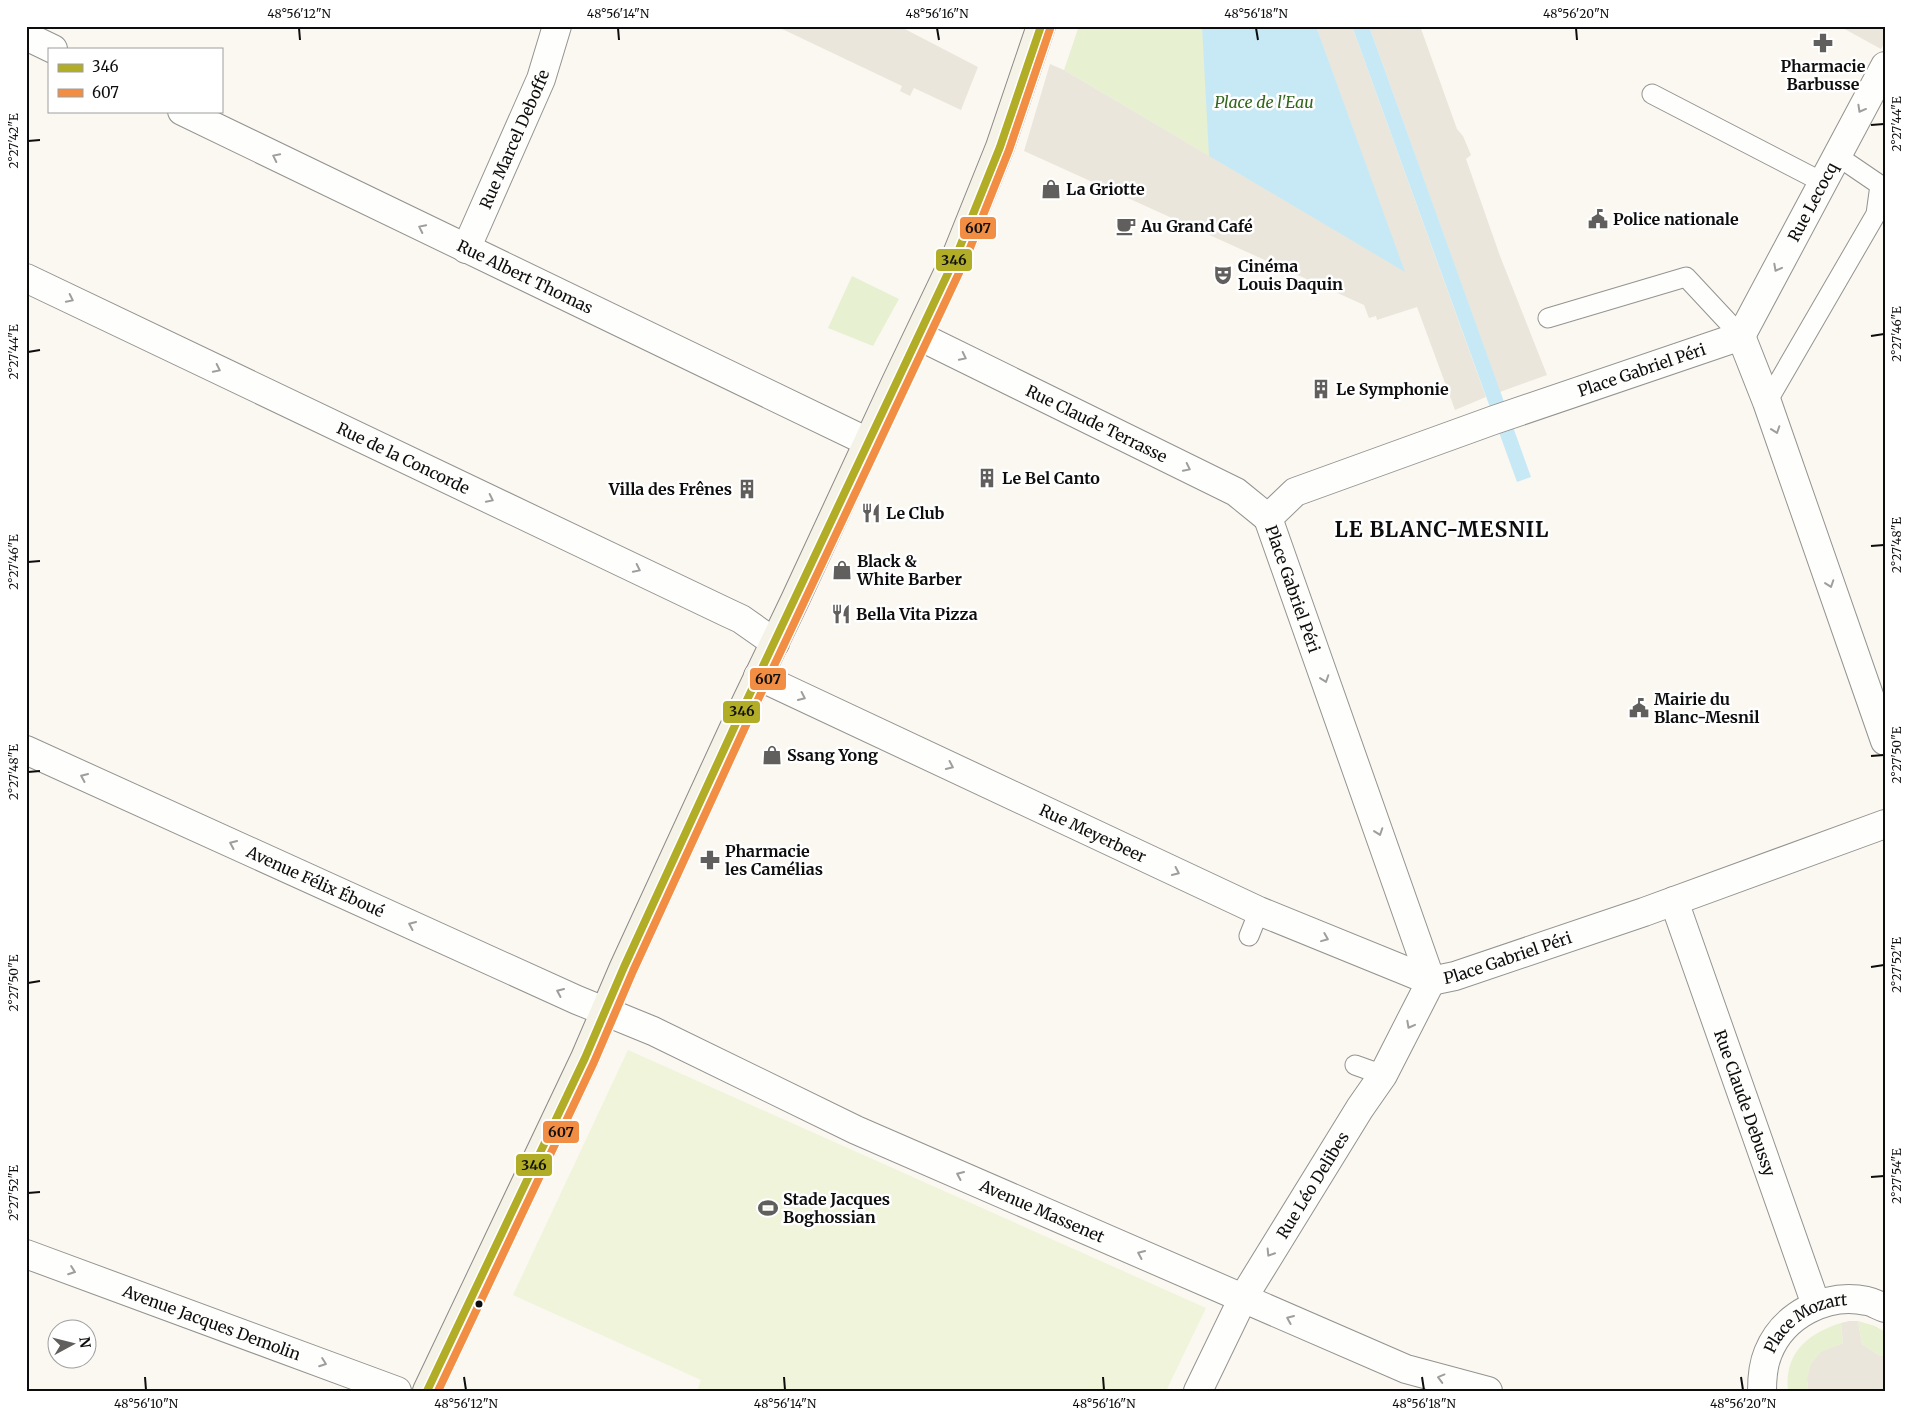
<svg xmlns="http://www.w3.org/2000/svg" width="1911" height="1417" viewBox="0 0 1911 1417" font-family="Merriweather,serif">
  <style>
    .green { fill: #e7f0d1 }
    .pitch { fill: #eff4da }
    .plaza { fill: #ebe6dc }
    .water { fill: #c7e9f5 }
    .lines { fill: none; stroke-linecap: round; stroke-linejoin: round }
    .lane-casing { stroke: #949390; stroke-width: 21 }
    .street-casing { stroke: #949390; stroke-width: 30 }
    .secondary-casing { stroke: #8b8986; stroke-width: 30 }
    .lane { stroke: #fefefd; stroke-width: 19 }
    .street { stroke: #fefefd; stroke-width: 28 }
    .secondary { stroke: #f5f2e8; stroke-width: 28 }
    .bus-1-casing { stroke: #fff; stroke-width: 11 }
    .bus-2-casing { stroke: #fff; stroke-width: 11 }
    .bus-1 { stroke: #b1ad26; stroke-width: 8 }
    .bus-2 { stroke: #f28e43; stroke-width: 8 }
    .oneway { stroke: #9e9e9d }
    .ticks { fill: none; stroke: #0d0d0d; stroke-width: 2 }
    .bus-dot { fill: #0d0d0d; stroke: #fff; stroke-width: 2 }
    .labels { text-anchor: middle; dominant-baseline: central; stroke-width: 5; stroke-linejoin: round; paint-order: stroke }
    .poi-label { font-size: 16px; font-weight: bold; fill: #0d0d0d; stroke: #fff; text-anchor: start }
    .park-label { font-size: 16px; font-style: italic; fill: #32661c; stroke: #fff }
    .street-label { font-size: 16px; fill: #0d0d0d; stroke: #fff }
    .district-label { font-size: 21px; font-weight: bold; letter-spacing: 1px; fill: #0d0d0d; stroke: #fff }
    .line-badge { stroke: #fff; stroke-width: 2 }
    .pale-badge-label { font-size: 14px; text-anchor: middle; font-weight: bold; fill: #111 }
    .neatline { fill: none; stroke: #0d0d0d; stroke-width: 2 }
    .ticks-label { font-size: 12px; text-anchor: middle; fill: #0d0d0d }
  </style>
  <rect width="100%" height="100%" fill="#fbf8f1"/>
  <path class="green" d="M1079,26H1316L1405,272L1064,70Z
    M852,276L899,299L873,346L828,328Z
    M1858,1321L1875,1326L1885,1332V1355L1880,1356L1862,1344Z
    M1841,1323L1843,1343L1833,1347L1807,1379L1808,1391H1788C1784,1353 1808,1333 1841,1323Z"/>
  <path class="pitch" d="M628,1050L1206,1308L1166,1391H697L701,1380L513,1295Z"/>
  <path class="plaza" d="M781,26H899L978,67L961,110L914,88L910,96L900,91L902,86L780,28Z
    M1316,26H1352L1486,397L1455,410L1417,307L1377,320L1376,316L1369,318L1364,305L1024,151L1050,64L1064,70L1404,271Z
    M1369,26H1420L1457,129L1463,136L1471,155L1466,159L1500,256L1547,375L1500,392Z
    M1839,26H1885V42L1881,49Z
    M1849,1321H1858L1862,1344L1880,1356L1885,1355V1391H1808L1807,1379L1811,1364L1821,1352L1843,1343L1841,1323Z"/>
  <path class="water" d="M1202,26H1316L1405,272L1209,156Z
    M1352,26H1369L1531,477L1517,482Z"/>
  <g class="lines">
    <defs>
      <path id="lane" d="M1652,94L1822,182
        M1548,318L1686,277L1741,336
        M1767,402L1876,214L1880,185L1836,155
        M1249,936L1259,911
        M1355,1065L1383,1075"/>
      <g id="street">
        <path d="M26,36L53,49"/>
        <path id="s1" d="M182,111L868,442"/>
        <path id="s2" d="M466,249L541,79L557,26"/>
        <path id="s3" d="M26,278L726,612L741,619L775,643"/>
        <path id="s4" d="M919,336L1236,492L1268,518"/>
        <path d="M1741,336L1767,402L1885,741"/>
        <path id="s5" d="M1741,336L1885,66"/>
        <path id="s6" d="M1268,518L1295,492L1494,420L1741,336"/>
        <path id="s7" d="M1268,518L1431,981"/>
        <path id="s8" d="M758,676L1259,911L1431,981"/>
        <path id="s9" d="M26,750L577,1000L653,1031L856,1130L1406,1369L1488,1391"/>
        <path id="s10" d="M1674,901L1816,1305"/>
        <path id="s11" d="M1431,981L1455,976L1644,912L1885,824"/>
        <path id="s12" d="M26,1254L397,1391"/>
        <path id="s13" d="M1198,1391L1243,1298L1360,1108L1383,1075L1431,981"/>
        <path id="s14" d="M1762,1391C1762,1378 1763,1365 1768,1353C1783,1315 1827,1292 1867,1301C1873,1302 1879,1306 1885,1308"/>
      </g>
      <path id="secondary" d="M427,1391L585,1058L624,967L738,719L795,600L896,382L957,254L1000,147L1041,26"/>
    </defs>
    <use href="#lane" class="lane-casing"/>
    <use href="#street" class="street-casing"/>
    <use href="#secondary" class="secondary-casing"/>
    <use href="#lane" class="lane"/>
    <use href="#street" class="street"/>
    <use href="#secondary" class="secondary"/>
    <defs>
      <path id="bus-1" d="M427,1391L585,1058L624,967L738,719L957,254L1000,147L1041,26"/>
      <path id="bus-2" d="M438,1391L594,1062L633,971L747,723L966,258L1009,150L1050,29"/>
    </defs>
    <use href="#bus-1" class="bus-1-casing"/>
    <use href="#bus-2" class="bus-2-casing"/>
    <use href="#bus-1" class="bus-1"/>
    <use href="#bus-2" class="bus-2"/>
  </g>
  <defs><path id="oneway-chevron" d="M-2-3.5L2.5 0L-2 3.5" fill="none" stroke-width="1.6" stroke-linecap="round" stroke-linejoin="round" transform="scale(1.25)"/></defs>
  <g class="oneway">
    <use href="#oneway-chevron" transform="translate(1861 109) rotate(119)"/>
    <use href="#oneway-chevron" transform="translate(276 157) rotate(-154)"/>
    <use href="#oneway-chevron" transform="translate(422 228) rotate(-154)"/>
    <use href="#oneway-chevron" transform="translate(1777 268) rotate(118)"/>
    <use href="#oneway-chevron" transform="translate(70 299) rotate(26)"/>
    <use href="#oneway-chevron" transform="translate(963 357) rotate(26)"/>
    <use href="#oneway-chevron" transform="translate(217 369) rotate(26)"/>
    <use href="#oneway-chevron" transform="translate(1776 430) rotate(71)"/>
    <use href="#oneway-chevron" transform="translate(1187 468) rotate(26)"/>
    <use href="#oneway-chevron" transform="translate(490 499) rotate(26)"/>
    <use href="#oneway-chevron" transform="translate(637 569) rotate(26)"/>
    <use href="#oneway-chevron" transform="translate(1830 584) rotate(71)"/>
    <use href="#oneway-chevron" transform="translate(1325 679) rotate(71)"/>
    <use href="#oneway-chevron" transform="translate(802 697) rotate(25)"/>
    <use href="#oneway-chevron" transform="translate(950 766) rotate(25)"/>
    <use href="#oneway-chevron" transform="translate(84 777) rotate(-156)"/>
    <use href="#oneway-chevron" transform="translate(1379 832) rotate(71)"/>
    <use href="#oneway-chevron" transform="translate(233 844) rotate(-156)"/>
    <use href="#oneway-chevron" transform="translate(1176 872) rotate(25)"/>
    <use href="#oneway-chevron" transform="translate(412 925) rotate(-156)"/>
    <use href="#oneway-chevron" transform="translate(1325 938) rotate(22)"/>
    <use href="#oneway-chevron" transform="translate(560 992) rotate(-156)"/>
    <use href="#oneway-chevron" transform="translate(1410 1025) rotate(118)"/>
    <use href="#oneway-chevron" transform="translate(960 1175) rotate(-156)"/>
    <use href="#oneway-chevron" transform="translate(1270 1253) rotate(122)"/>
    <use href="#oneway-chevron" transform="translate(1141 1254) rotate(-156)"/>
    <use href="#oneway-chevron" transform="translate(72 1271) rotate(20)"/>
    <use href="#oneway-chevron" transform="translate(1290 1319) rotate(-157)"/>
    <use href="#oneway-chevron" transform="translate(323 1363) rotate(20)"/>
    <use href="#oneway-chevron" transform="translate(1441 1378) rotate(-165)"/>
  </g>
  <path class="ticks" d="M299,28L300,40M618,28L619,40M937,28L939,40M1256,28L1258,40M1576,28L1577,40M1871,125L1884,124M28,141L40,140M1871,336L1884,334M28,352L40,350M1871,546L1884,545M28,562L40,561M1871,756L1884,755M28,772L40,771M1871,967L1884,965M28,983L40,981M1871,1177L1884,1176M28,1193L40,1192M145,1377L146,1390M464,1377L466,1390M784,1377L785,1390M1103,1377L1104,1390M1422,1377L1424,1390M1741,1377L1743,1390"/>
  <defs>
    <symbol id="pharmacy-bare" viewBox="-9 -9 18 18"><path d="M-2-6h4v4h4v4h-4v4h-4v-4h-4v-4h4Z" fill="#605f5d" stroke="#fff" stroke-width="2.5" paint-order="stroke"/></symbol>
    <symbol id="shop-bare" viewBox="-9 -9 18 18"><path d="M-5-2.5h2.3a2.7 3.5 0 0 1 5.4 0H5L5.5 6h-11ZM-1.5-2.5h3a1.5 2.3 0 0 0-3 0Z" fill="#605f5d" stroke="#fff" stroke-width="2.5" paint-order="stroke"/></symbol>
    <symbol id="civic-bare" viewBox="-9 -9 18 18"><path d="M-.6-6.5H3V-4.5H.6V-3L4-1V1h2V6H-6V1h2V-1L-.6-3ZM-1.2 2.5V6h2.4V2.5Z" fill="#605f5d" stroke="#fff" stroke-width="2.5" paint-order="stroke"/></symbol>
    <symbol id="cafe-bare" viewBox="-9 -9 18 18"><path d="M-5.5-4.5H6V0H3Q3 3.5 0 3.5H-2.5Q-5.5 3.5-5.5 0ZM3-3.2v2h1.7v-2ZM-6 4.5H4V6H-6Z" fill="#605f5d" stroke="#fff" stroke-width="2.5" paint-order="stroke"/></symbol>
    <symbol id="theatre-bare" viewBox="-9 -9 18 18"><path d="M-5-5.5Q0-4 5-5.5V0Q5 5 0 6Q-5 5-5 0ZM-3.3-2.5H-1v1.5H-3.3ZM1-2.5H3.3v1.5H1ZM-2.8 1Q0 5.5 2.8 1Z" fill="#605f5d" stroke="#fff" stroke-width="2.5" paint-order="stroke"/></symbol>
    <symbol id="building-bare" viewBox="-9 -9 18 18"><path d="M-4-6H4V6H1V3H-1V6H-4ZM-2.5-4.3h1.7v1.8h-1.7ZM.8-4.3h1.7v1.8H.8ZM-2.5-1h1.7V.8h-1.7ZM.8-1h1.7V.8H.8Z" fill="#605f5d" stroke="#fff" stroke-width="2.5" paint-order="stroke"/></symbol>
    <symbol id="restaurant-bare" viewBox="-9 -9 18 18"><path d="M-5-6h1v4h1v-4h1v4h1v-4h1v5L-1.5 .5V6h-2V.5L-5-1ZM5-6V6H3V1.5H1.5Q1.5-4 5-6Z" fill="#605f5d" stroke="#fff" stroke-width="2.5" paint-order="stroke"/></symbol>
    <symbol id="stadium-bare" viewBox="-9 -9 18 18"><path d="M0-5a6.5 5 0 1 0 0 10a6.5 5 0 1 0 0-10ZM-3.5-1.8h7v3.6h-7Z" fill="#605f5d" stroke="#fff" stroke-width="2.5" paint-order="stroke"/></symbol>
  </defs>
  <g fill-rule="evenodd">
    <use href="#pharmacy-bare" x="1809" y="29" width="28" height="28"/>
    <use href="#shop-bare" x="1037" y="175" width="28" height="28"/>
    <use href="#civic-bare" x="1584" y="205" width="28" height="28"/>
    <use href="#cafe-bare" x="1112" y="212" width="28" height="28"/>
    <use href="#theatre-bare" x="1209" y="261" width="28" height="28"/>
    <use href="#building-bare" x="1307" y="375" width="28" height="28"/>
    <use href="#building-bare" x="973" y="464" width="28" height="28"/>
    <use href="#building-bare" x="733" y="475" width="28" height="28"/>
    <use href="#restaurant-bare" x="857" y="499" width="28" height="28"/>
    <use href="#shop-bare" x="828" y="556" width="28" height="28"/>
    <use href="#restaurant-bare" x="827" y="600" width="28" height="28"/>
    <use href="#civic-bare" x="1625" y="694" width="28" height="28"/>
    <use href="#shop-bare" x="758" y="741" width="28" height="28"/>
    <use href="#pharmacy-bare" x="696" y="846" width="28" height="28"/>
    <use href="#stadium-bare" x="754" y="1194" width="28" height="28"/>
  </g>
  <circle class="bus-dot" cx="479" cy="1304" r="4.5"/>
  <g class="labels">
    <g class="poi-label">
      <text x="1823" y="66" text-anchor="middle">Pharmacie<tspan x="1823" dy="18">Barbusse</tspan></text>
      <text x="1066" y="189">La Griotte</text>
      <text x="1613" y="219">Police nationale</text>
      <text x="1141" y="226">Au Grand Café</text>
      <text x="1238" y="266">Cinéma<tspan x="1238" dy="18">Louis Daquin</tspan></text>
      <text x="1336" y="389">Le Symphonie</text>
      <text x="1002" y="478">Le Bel Canto</text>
      <text x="732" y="489" text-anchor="end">Villa des Frênes</text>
      <text x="886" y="513">Le Club</text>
      <text x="857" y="561">Black &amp;<tspan x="857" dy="18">White Barber</tspan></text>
      <text x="856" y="614">Bella Vita Pizza</text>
      <text x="1654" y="699">Mairie du<tspan x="1654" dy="18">Blanc-Mesnil</tspan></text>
      <text x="787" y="755">Ssang Yong</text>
      <text x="725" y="851">Pharmacie<tspan x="725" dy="18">les Camélias</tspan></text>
      <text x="783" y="1199">Stade Jacques<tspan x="783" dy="18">Boghossian</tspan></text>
    </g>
    <g class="park-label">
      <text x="1264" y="102">Place de l'Eau</text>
    </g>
    <g class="street-label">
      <text stroke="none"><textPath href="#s2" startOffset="120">Rue Marcel Deboffe</textPath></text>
      <text stroke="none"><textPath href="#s5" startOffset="152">Rue Lecocq</textPath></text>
      <text stroke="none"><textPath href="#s1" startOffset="381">Rue Albert Thomas</textPath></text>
      <text stroke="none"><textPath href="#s6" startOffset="405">Place Gabriel Péri</textPath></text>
      <text stroke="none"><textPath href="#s4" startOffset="198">Rue Claude Terrasse</textPath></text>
      <text stroke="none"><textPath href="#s3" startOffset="418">Rue de la Concorde</textPath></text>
      <text stroke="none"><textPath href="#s7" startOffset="75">Place Gabriel Péri</textPath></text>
      <text stroke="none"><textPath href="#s8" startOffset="370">Rue Meyerbeer</textPath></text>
      <text stroke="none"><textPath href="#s9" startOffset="318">Avenue Félix Éboué</textPath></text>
      <text stroke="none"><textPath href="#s11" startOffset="80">Place Gabriel Péri</textPath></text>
      <text stroke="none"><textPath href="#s10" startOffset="214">Rue Claude Debussy</textPath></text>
      <text stroke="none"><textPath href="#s13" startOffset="236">Rue Léo Delibes</textPath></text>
      <text stroke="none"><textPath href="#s9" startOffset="1116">Avenue Massenet</textPath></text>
      <text stroke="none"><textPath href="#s12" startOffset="198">Avenue Jacques Demolin</textPath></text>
      <text stroke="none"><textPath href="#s14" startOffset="90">Place Mozart</textPath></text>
    </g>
    <g class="district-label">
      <text x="1442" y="529">LE BLANC-MESNIL</text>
    </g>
  </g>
  <g class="line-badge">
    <rect x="959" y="216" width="38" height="24" rx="5" fill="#f28e43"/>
    <rect x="935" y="248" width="38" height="24" rx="5" fill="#b1ad26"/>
    <rect x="749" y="667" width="38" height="24" rx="5" fill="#f28e43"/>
    <rect x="722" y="700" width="39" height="24" rx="5" fill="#b1ad26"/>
    <rect x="542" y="1120" width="38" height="24" rx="5" fill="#f28e43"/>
    <rect x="515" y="1153" width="38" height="24" rx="5" fill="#b1ad26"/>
  </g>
  <g class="pale-badge-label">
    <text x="978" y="233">607</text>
    <text x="954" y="265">346</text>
    <text x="768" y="684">607</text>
    <text x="742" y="716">346</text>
    <text x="561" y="1137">607</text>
    <text x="534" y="1170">346</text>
  </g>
  <rect width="1911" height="1417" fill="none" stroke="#ffffff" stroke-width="55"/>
  <rect x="48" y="48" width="175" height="65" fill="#ffffff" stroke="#9e9e9e"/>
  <rect x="58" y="64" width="25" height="8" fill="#b1ad26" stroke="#9e9e9e"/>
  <text x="92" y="72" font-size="15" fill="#0d0d0d">346</text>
  <rect x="58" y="89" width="25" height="8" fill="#f28e43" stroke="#9e9e9e"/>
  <text x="92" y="98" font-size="15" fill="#0d0d0d">607</text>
  <g transform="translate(72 1344) rotate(83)"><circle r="24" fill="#ffffff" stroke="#9e9e9e"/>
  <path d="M0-4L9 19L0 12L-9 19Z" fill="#605f5d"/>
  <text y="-8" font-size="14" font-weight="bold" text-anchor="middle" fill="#0d0d0d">N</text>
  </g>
  <rect x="28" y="28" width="1856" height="1362" class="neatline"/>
  <g class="ticks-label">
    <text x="299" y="18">48°56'12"N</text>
    <text x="618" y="18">48°56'14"N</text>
    <text x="937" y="18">48°56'16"N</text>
    <text x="1256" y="18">48°56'18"N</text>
    <text x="1576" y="18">48°56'20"N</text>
    <text transform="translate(1897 124) rotate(-90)" y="4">2°27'44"E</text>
    <text transform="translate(14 141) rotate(-90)" y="4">2°27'42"E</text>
    <text transform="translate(1897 334) rotate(-90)" y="4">2°27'46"E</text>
    <text transform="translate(14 352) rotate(-90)" y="4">2°27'44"E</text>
    <text transform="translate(1897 545) rotate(-90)" y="4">2°27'48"E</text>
    <text transform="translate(14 562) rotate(-90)" y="4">2°27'46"E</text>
    <text transform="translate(1897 755) rotate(-90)" y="4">2°27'50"E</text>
    <text transform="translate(14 772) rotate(-90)" y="4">2°27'48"E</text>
    <text transform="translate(1897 965) rotate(-90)" y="4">2°27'52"E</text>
    <text transform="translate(14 983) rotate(-90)" y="4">2°27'50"E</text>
    <text transform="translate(1897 1176) rotate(-90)" y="4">2°27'54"E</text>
    <text transform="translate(14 1193) rotate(-90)" y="4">2°27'52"E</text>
    <text x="146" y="1408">48°56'10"N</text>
    <text x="466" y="1408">48°56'12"N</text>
    <text x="785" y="1408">48°56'14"N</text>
    <text x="1104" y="1408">48°56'16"N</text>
    <text x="1424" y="1408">48°56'18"N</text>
    <text x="1743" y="1408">48°56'20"N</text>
  </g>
</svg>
